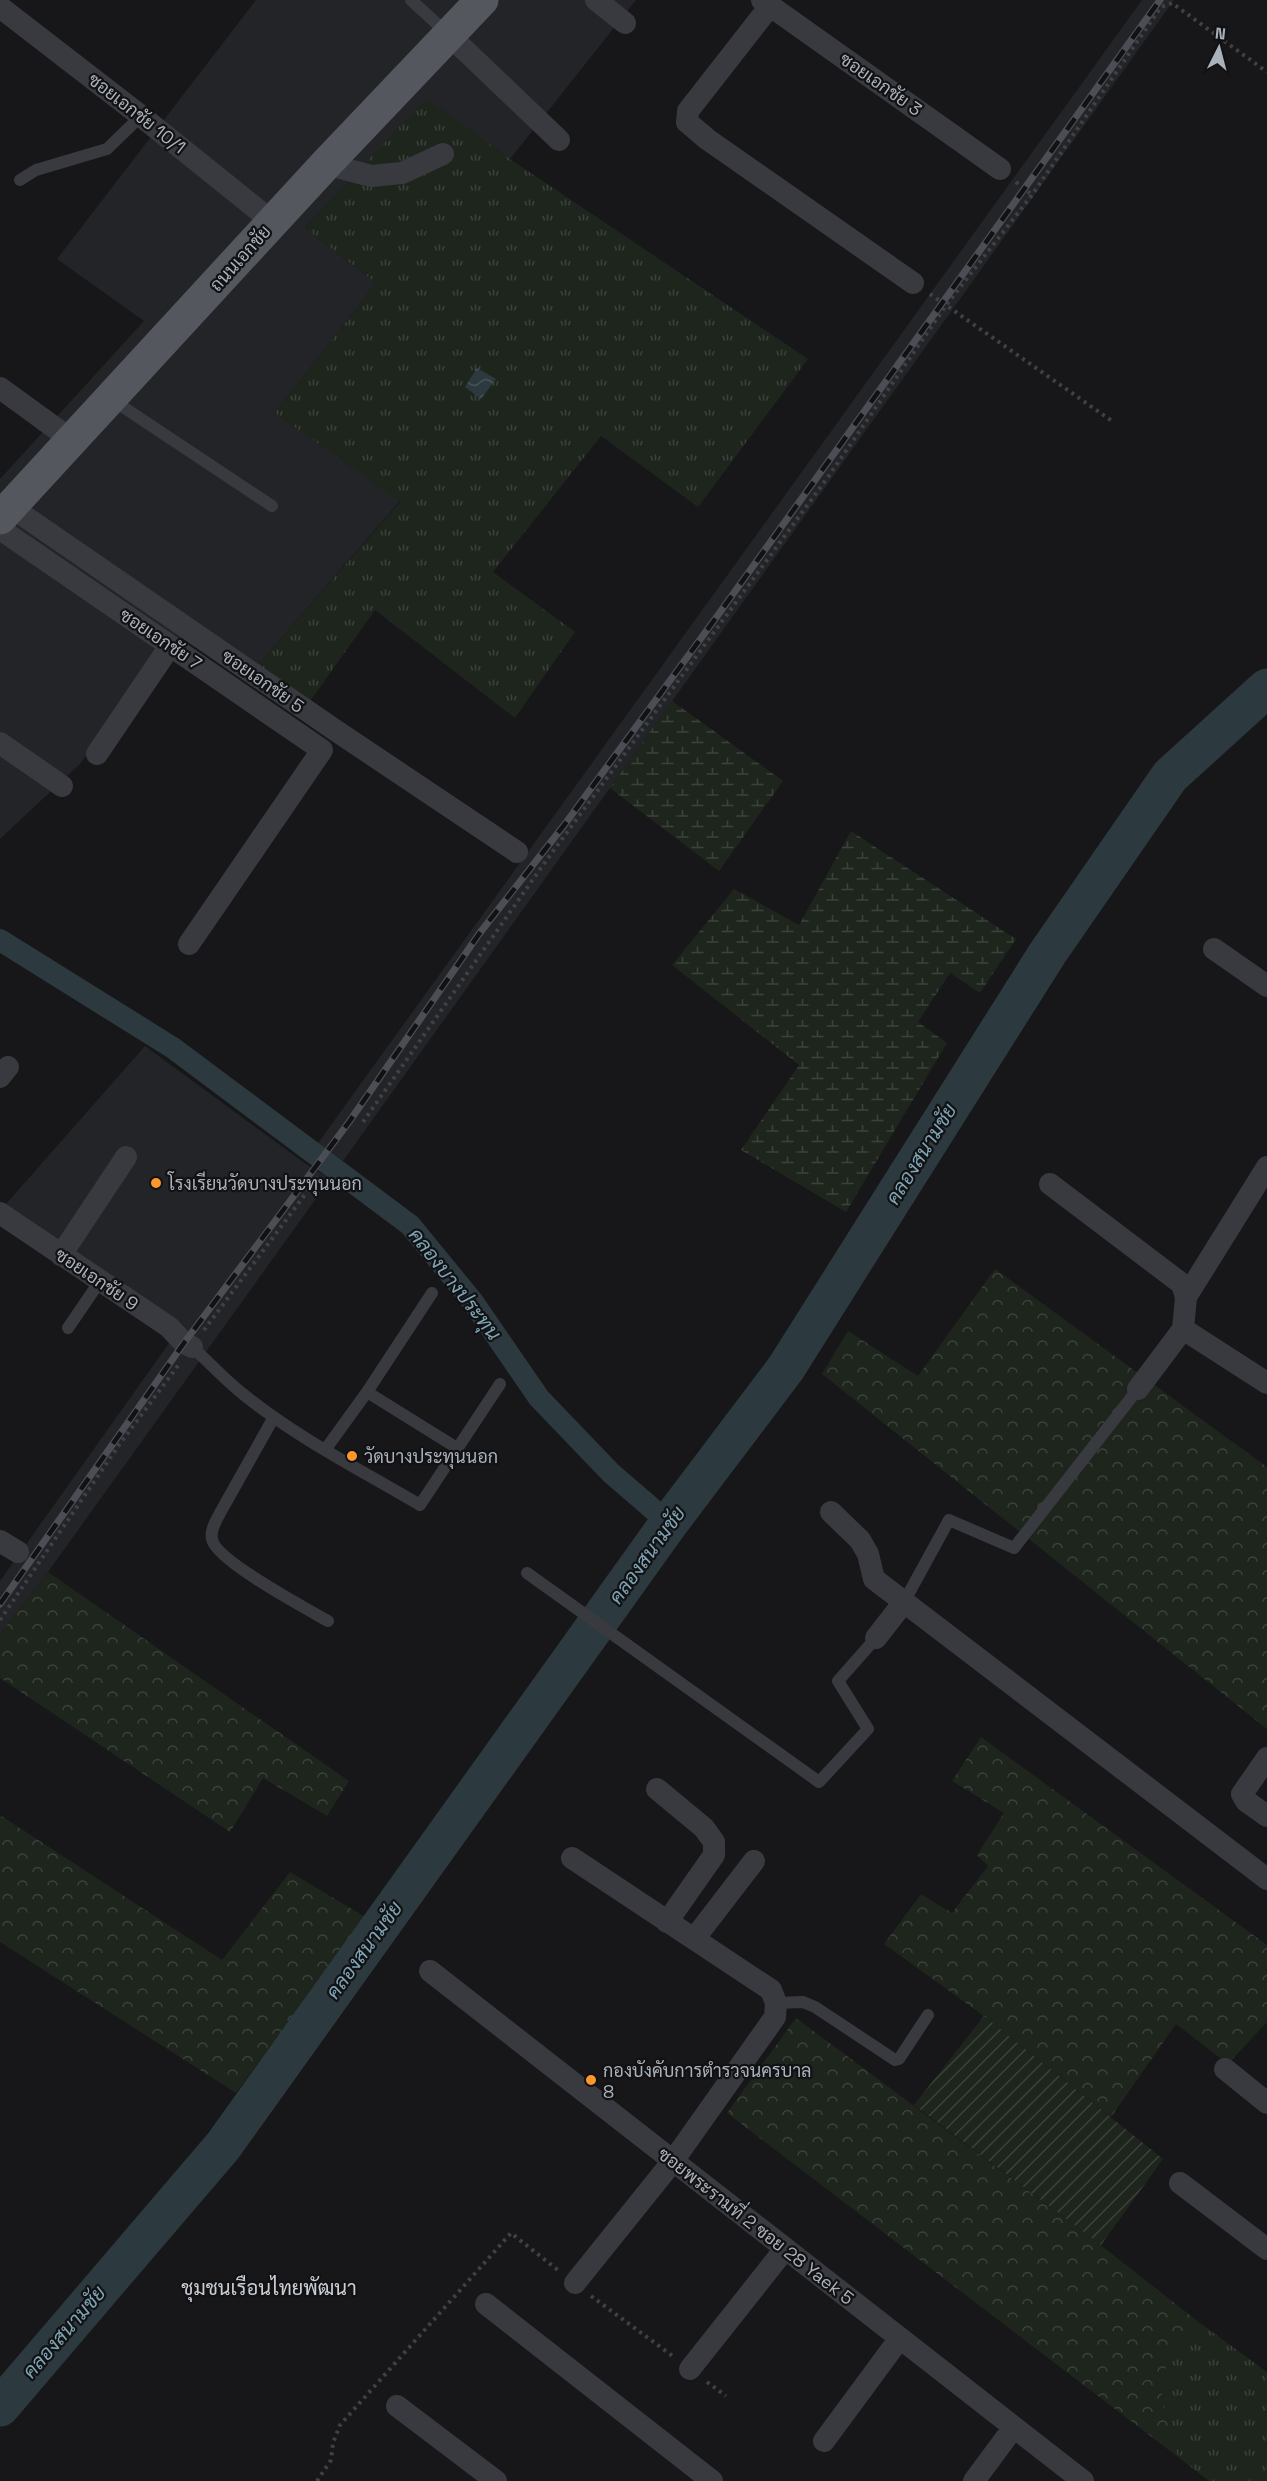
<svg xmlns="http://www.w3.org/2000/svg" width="1267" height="2481" viewBox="0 0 1267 2481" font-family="'Space Grotesk',Sarabun,sans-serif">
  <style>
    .built { fill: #232427 }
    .grass { fill: url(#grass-tufts) }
    .forest { fill: url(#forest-crowns) }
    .wetland { fill: url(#wetland-marsh) }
    .garden { fill: url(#garden-furrows) }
    .water { fill: url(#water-waves) }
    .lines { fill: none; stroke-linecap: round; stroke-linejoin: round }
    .canal { stroke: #2c393e; stroke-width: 22 }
    .river { stroke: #2c393e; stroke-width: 39 }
    .path { stroke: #3e4146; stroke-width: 4; stroke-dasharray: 3 4.5; stroke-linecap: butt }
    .service { stroke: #383a3f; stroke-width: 12 }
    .minor { stroke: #383a3f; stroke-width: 22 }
    .primary { stroke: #54575e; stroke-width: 33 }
    .rail-casing { stroke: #4b4e54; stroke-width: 7 }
    .rail { stroke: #121214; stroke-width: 4.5; stroke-dasharray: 14; stroke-linecap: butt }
    .poi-dot { fill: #fb972d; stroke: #121214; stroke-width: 2 }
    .labels { text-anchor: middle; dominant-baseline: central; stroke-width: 4.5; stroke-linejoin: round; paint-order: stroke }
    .street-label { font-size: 18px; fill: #a9b1ba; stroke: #121214 }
    .poi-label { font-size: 18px; fill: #a9b1ba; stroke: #121214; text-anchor: start }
    .water-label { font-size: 20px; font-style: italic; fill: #7ea5b6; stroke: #121214 }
    .neighbourhood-label { font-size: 20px; fill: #cacfd6; stroke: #121214 }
  </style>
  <defs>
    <pattern id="grass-tufts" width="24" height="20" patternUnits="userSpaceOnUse" patternTransform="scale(1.5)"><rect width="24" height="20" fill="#1d251d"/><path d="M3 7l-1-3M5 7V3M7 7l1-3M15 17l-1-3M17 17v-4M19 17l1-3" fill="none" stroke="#3b423c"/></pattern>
    <pattern id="forest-crowns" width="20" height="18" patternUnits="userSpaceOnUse" patternTransform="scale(1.5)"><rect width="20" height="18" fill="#1d251d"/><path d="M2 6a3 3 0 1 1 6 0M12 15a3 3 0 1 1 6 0" fill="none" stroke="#3b423c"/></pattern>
    <pattern id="wetland-marsh" width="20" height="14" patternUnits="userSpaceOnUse" patternTransform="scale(1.5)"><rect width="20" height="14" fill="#1d251d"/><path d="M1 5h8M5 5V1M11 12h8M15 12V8" fill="none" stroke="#3b423c"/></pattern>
    <pattern id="garden-furrows" width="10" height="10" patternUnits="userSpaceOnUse" patternTransform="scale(1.5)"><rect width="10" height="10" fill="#1d251d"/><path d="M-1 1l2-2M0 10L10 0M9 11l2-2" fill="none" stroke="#3b423c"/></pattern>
    <pattern id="water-waves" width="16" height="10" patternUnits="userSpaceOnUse" patternTransform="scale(1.5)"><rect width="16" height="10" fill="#2c393e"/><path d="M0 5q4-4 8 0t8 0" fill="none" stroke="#485358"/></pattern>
  </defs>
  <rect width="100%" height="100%" fill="#171719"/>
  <path class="built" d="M256,0H636L510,159L426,99L305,228L376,283L275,413L400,501L258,665L194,623L79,765L0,839V479L144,321L57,259Z
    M1142,0H1174L343,1161L318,1143Z
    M145,1046L303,1162L330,1179L48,1572L0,1634V1581L182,1325L6,1204Z"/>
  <path class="grass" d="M426,98L510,159L808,359L698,507L601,436L493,572L575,632L515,718L375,610L308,704L258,665L400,502L275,413L376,283L305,228Z
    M1196,2320L1267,2372V2481H1209L1178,2457L1161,2399L1168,2353Z"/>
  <path class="forest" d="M995,1269L1267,1467V1729L822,1374L848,1331L918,1376Z
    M48,1572L349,1781L327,1816L263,1778L230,1832L0,1678V1634Z
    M981,1737L1267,1945V2022L1228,2064L1176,2024L1111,2117L984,2016L884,1944L921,1894L952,1913L988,1866L977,1855L1004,1813L952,1781Z
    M0,1815L222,1960L290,1872L365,1917L236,2093L0,1942Z
    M796,2018L1093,2239L1196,2320L1168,2353L1161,2399L1178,2457L727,2113Z"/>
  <path class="wetland" d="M672,701L783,781L719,871L610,788Z
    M851,831L1016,939L980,993L950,973L918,1022L947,1043L846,1212L741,1150L799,1065L672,965L734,889L799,925Z"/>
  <path class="garden" d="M984,2016L1163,2159L1101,2245L914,2105Z"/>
  <path class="water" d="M477,368L496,379L481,399L465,387Z"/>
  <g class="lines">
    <path class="canal" d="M0,940L173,1048L410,1225L473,1302L539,1398L611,1473L669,1523"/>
    <path class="river" d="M0,2407L223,2146L669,1523L786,1368L1047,954L1170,776L1267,688"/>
    <path class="path" d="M1016,182L1032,195
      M930,294L1112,421
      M363,1122L543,865L828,477L947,304L1032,195L1161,7L1172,3L1267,72
      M204,1330L318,1177
      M0,1620L119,1445L180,1363
      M591,2296L674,2357
      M707,2382L726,2396
      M317,2481L331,2460L333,2443L340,2425L511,2233L559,2271"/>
    <path class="service" d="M411,0L448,34
      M20,180L36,170L107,149L141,116
      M111,399L272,506
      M68,1328L100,1281
      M192,1347C209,1362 225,1380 243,1394C297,1438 361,1470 420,1505L500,1384
      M367,1392L432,1293
      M274,1417L220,1513C216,1521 210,1530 212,1539C215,1560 307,1609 328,1621
      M325,1450L367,1392L457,1448
      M527,1573L819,1782L868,1729L838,1681L876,1638
      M904,1602L949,1520L1014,1548L1138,1389
      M776,2003L803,2002L815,2007L895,2060L899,2059L928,2015"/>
    <path class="minor" d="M596,0L625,23
      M762,0L1000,169
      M770,6L688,111L687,122L707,139L913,283
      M0,7L141,116L273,222
      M449,35L559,140
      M326,164L371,176L402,173L443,154
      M0,388L73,441
      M11,507L335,730L517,852
      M0,529L322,750L189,944
      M0,743L62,786
      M97,754L170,646
      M1214,949L1267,986
      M0,1077L8,1067
      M1050,1184L1182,1284L1186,1297L1183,1329L1267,1383
      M0,1213L169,1327L184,1343L192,1347
      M61,1255L126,1157
      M1186,1297L1267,1167
      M1138,1389L1183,1329
      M831,1512L860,1540L868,1554L874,1579L1267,1879
      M0,1541L18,1552
      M876,1638L904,1602
      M1267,1758L1242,1794L1246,1801L1267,1816
      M657,1789L704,1828L714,1842V1855L667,1922
      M572,1858L771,1990L776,2003L775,2017L673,2161L575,2283
      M694,1939L754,1861
      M430,1971L1083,2481
      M1225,2069L1267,2103
      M1180,2183L1267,2249
      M486,2304L712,2481
      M690,2369L785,2249
      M397,2406L496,2481
      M824,2441L900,2338
      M974,2481L1014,2427"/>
    <path class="primary" d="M0,518L326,164L482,0"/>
    <defs>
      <path id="rail" d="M0,1604L184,1343L349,1122L479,934L565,824L718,615L1160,0"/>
    </defs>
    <use href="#rail" class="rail-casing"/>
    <use href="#rail" class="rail"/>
  </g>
  <g class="poi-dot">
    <circle cx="156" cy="1183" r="6"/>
    <circle cx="352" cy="1456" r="6"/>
    <circle cx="591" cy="2080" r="6"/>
  </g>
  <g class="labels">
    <g class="street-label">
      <text transform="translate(881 84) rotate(35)">ซอยเอกชัย 3</text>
      <text transform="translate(137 113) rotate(38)">ซอยเอกชัย 10/1</text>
      <text transform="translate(240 258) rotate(-48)">ถนนเอกชัย</text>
      <text transform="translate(161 639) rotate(34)">ซอยเอกชัย 7</text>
      <text transform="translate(263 681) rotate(35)">ซอยเอกชัย 5</text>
      <text transform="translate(97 1279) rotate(34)">ซอยเอกชัย 9</text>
      <text transform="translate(756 2226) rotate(38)">ซอยพระรามที่ 2 ซอย 28 Yaek 5</text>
    </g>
    <g class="poi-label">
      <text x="168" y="1183">โรงเรียนวัดบางประทุนนอก</text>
      <text x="364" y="1456">วัดบางประทุนนอก</text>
      <text x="603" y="2070">กองบังคับการตำรวจนครบาล<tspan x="603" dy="21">8</tspan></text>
    </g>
    <g class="water-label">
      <text transform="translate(921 1154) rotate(-58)">คลองสนามชัย</text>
      <text transform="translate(455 1284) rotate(52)">คลองบางประทุน</text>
      <text transform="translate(647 1555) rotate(-54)">คลองสนามชัย</text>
      <text transform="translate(364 1950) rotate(-54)">คลองสนามชัย</text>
      <text transform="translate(64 2332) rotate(-49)">คลองสนามชัย</text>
    </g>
    <g class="neighbourhood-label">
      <text x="269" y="2288">ชุมชนเรือนไทยพัฒนา</text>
    </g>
  </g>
  <g transform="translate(1219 48) rotate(6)" stroke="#121214" stroke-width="4.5" paint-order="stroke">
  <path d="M0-4.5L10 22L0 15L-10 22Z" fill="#a9b1ba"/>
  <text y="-9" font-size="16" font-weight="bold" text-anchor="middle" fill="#a9b1ba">N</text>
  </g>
</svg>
